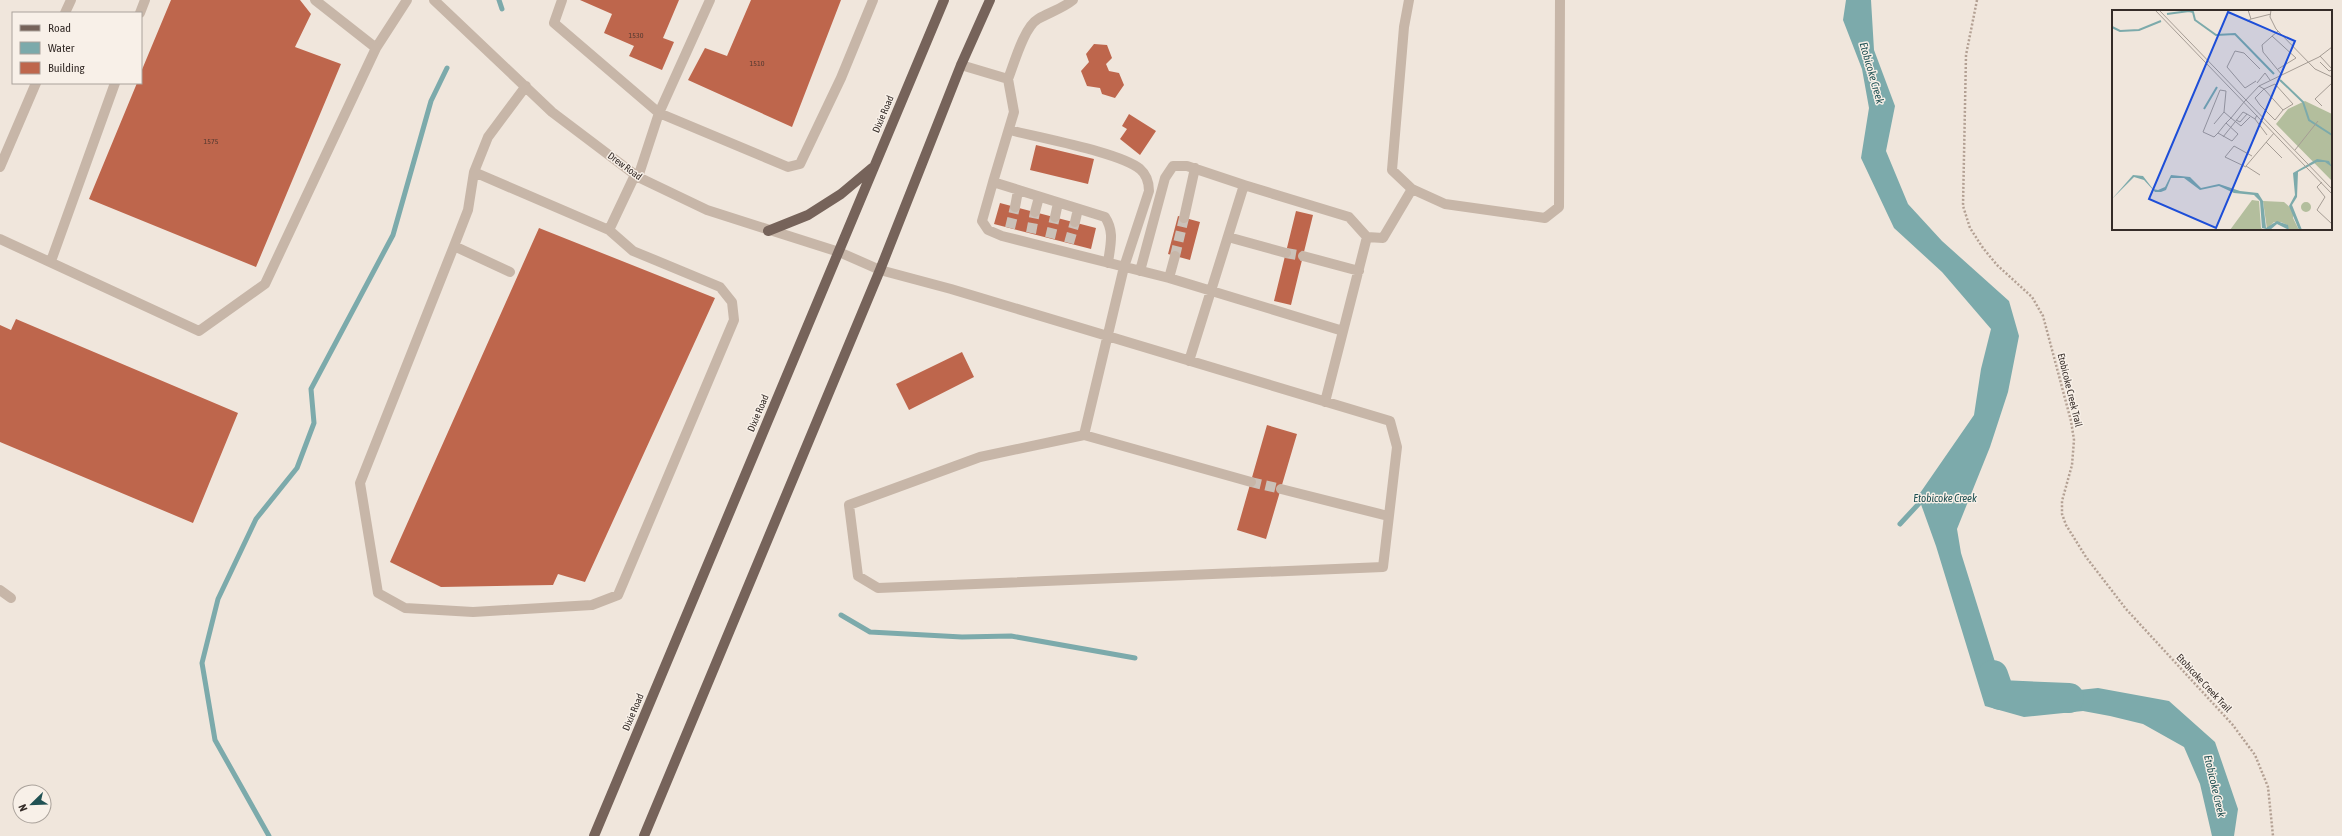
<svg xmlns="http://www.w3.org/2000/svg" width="2342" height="836" viewBox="0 0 2342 836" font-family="'Asap Condensed',sans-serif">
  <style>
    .water { fill: #7caaab }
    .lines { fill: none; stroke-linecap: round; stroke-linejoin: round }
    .stream { stroke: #7caaab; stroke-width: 5 }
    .river { stroke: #7caaab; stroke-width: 30 }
    .building { fill: #be664c }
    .minor-tunnel { stroke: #cbc1b8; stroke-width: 10; stroke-dasharray: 10 5; stroke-linecap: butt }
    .path { stroke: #b3a093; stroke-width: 2.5; stroke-dasharray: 2 2; stroke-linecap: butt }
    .minor { stroke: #c7b6a8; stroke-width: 10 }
    .major { stroke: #76635a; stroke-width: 10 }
    .labels { text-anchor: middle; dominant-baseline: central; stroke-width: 3; stroke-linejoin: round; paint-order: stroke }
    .number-label { font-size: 8px; fill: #573a31 }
    .street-label { font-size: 10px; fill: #352c28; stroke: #f8f0e8 }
    .water-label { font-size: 11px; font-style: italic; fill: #205153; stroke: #f8f0e8 }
    .inset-river { fill: none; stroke: #7caaab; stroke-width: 2 }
    .inset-road { fill: none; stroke: #a59c94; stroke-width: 1 }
    .view { fill: #1d4ed8; fill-opacity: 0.15; stroke: #1d4ed8; stroke-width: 2 }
    .inset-edge { fill: none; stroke: #352c28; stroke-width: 2 }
  </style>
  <rect width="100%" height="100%" fill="#f0e6dc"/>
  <path class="water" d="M1846,0H1871L1874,50L1895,106L1886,151L1908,204L1942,241L2009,301L2019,336L2008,392L1990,447L1957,529L1961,553L2000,678L2022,696L2098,688L2169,701L2215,742L2238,809L2234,836H2212L2200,784L2184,747L2143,724L2110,716L2083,711L2024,717L1985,706L1936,546L1918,496L1974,415L1981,369L1991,329L1942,272L1894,228L1861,158L1869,108L1862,69L1843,20Z"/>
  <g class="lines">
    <path class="stream" d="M499,0L502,9
      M1900,524L1925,497
      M841,615L870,632L962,637L1011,636L1135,658
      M269,836L215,740L202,663L218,599L256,519L297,468L314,423L311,389L393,235L431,101L447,68"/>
    <path class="river" d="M1993,675L2000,695L2069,698"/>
  </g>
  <path class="building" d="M171,0H300L311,14L295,47L341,64L256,267L89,199L137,83H141V72Z
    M580,0H679L663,38L674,42L662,70L629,56L634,46L604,33L612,14Z
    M751,0H841L792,127L688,80L705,48L727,56Z
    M1094,44L1107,45L1112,58L1106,64L1109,71L1119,73L1124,85L1115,98L1102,94L1100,88L1087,86L1081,71L1089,62L1086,54Z
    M1129,114L1156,131L1140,155L1120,139L1127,129L1122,126Z
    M1036,145L1094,159L1088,184L1030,170Z
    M1000,203L1096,228L1091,249L994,224Z
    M1296,211L1313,215L1291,305L1274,301Z
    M1178,216L1200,222L1190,260L1168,254Z
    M539,228L715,298L585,582L558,574L553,585L441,587L390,562Z
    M16,319L238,413L193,523L0,442V325L11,330Z
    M962,352L974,377L909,410L896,384Z
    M1267,425L1297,434L1266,539L1237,530Z"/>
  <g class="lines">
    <path class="minor-tunnel" d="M1010,228L1015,207
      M1031,233L1035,212
      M1050,238L1055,217
      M1069,243L1075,222
      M1286,253L1303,256
      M1175,256L1184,218
      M1251,482L1281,489"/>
    <path class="path" d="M1977,0L1966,55L1963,206L1970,228L1983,248L1997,265L2032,297L2043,316L2071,421L2074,440L2072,465L2062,501V514L2066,525L2086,557L2126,609L2232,724L2255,755L2268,787L2273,836"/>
    <path class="minor" d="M315,0L376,48
      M434,0L552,112L638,177L707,210L839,252L880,270L951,289L1390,421L1397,447L1383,567L878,588L858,576L849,505L980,457L1084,435L1124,267L1149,191C1149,182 1147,175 1140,169C1119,152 1039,138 1010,130
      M562,0L554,23L659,113L788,167L800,164L841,78L873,0
      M1409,0L1404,27L1392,170L1412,189L1445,204L1545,218L1559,207L1560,0
      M65,13L71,0
      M140,13L145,0
      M961,65L1008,79L1014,112L993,182L1105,217C1115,232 1110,246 1108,263
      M1008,79C1014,64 1024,27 1038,19C1050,12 1062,9 1073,0
      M526,86L488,137L474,172L609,230L635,175
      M0,167L36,83
      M474,172L468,210L454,246L510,272
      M638,177L659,113L710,0
      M993,182L982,221L988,230L1002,236L1169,278L1343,331
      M1015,207L1018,191
      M1035,212L1039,197
      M1055,217L1058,203
      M1184,218L1195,168
      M1075,222L1078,209
      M1228,237L1286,253
      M1367,237L1383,238L1412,189
      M0,239L199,331L265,284L376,48L407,0
      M454,246L360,483L378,593L405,608L473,612L592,605L618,595L734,320L732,302L720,287L633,251L609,230
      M1303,256L1359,271
      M51,261L115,83
      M1140,271L1165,178L1173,166H1187L1244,185
      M1169,278L1175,256
      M1189,361L1244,185L1349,217L1367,237L1325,402
      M1084,435L1251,482
      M1281,489L1388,516
      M0,590L11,598"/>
    <path class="major" d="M768,231L808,215L841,194L872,168
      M594,836L944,0
      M644,836L880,270L961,65L990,0"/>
  </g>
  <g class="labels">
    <g class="number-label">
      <text x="636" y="35">1530</text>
      <text x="757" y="63">1510</text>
      <text x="211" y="141">1575</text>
    </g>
    <g class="street-label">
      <text transform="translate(883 114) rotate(-67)">Dixie Road</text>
      <text transform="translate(625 166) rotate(36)">Drew Road</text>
      <text transform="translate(2070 390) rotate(76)">Etobicoke Creek Trail</text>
      <text transform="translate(758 413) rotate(-67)">Dixie Road</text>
      <text transform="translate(2204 683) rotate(47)">Etobicoke Creek Trail</text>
      <text transform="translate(633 712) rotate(-67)">Dixie Road</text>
    </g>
    <g class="water-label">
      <text transform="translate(1872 73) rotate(74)">Etobicoke Creek</text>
      <text x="1945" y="498">Etobicoke Creek</text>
      <text transform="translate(2215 786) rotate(77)">Etobicoke Creek</text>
    </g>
  </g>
  <g transform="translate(2112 10)">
    <rect width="220" height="220" fill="#f0e6dc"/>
    <path d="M193,91L220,104V171L164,114L176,99ZM140,190L147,191L149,218L152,220H118ZM151,191L172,192L182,201L181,208L187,220H177L175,215L169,212H162L155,219ZM189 197a5 5 0 1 1 10 0a5 5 0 1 1-10 0Z" fill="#b3be9d"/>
    <path d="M205,149L217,151L220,157L213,152H205L186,162L185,187L180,195L190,220H187L177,196L183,185L181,163ZM21,165L31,166L41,179L46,180L53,177L59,165L78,167L89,178L107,174L128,181L146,183L151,191L154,218L165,211L176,215L177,220L165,214L158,220L150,218L148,191L142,185L122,183L107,176L88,180L72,168H59L54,180L49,182H43L32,170L22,167L0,189Z" fill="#7caaab"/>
    <path class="inset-river" d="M55,4L77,1L81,2L83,10L104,25L123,24L162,64M0,17L8,21L27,20L49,11M168,70L191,92L197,110L220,125M92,99L105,77"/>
    <path class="inset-road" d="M43,0L220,184M47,0L220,179M159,0L158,7L164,19L203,59L220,67M139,9L159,4M135,11L139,9L136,0M166,21L150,35L151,42L170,65M160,26L184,48L166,59M208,46L220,59M208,52L217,61L220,60M144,71L133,78L115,57L123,41L132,43L148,59M145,73L153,63L158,70M147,76L152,79L163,74L181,94L171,100L163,110L148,95L143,88L152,79L171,100M210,96L203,89L220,73M138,107L129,116L119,108L112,102L114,81L108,80L91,122L102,127L106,123L114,113L119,108L128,97L132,92L147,76L207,47L220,37M143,109L155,125M124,110L128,112L135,104L143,109L145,105M102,114L112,102M106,123L120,131L126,124L114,113M111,127L131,102L135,104M154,132L170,148M183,140L206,111M134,157L113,147L122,136L140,146M148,165L134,156L162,123M210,172L205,177L213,187L205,200L220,214"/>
    <path class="view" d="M116,2L183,31L104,218L37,189Z"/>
    <rect width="220" height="220" class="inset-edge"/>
  </g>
  <rect x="12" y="12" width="130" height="72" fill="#f8f0e8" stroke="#aaa29b"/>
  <rect x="20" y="25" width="20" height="6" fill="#76635a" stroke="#aaa29b"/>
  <text x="48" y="32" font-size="12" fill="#352c28">Road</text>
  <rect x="20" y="42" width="20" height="12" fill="#7caaab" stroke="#aaa29b"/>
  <text x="48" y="52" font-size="12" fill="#352c28">Water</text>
  <rect x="20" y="62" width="20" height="12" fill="#be664c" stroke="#aaa29b"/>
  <text x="48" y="72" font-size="12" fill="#352c28">Building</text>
  <g transform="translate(32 804) rotate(247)"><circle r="19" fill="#f8f0e8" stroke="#aaa29b"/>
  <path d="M0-3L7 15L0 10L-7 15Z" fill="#205153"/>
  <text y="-6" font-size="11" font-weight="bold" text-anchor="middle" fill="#352c28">N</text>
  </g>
</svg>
